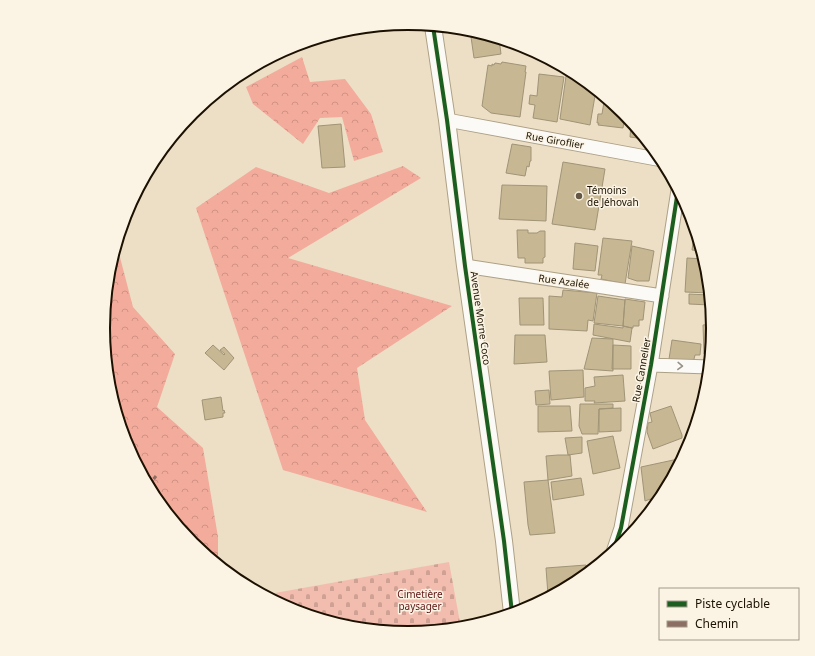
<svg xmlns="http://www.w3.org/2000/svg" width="815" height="656" viewBox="0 0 815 656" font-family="'Noto Sans',sans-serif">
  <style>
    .forest { fill: url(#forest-crowns) }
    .cemetery { fill: url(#cemetery-stones) }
    .building { fill: #c7b793; stroke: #a09477 }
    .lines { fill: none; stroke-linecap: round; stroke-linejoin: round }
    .minor-casing { stroke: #ada085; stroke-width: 15 }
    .tertiary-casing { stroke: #ada085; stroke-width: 18 }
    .minor { stroke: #fcfaf6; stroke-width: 13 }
    .tertiary { stroke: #fcfaf6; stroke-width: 16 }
    .quiet { stroke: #8d6e63; stroke-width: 3; stroke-dasharray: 6 3; stroke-linecap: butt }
    .cycleway-casing { stroke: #fbf4e5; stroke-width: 6 }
    .cycleway { stroke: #1b5e20; stroke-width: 4 }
    .oneway { stroke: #979187 }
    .poi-dot { fill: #655945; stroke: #fbf4e5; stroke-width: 1.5 }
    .labels { text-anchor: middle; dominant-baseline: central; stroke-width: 3; stroke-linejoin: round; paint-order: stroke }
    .street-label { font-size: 10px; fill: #1c1100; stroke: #fbf4e5 }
    .poi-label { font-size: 10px; fill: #1c1100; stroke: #fbf4e5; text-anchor: start }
    .park-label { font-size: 10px; fill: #5d1313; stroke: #fbf4e5 }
    .rim { fill: none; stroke: #1c1100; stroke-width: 2 }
  </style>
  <defs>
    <pattern id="forest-crowns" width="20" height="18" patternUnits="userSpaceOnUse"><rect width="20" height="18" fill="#f3ab9b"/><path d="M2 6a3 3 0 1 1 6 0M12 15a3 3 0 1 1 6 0" fill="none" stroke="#d09284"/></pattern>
    <pattern id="cemetery-stones" width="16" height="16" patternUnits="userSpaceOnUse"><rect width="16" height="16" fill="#f2bdae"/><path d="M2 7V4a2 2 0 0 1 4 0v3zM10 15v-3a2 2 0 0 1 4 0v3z" fill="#cfa194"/></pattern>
  </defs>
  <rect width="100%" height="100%" fill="#ecdfc6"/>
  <path class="forest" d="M408,23L417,24V25L333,34L348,29Z
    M302,57L310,82L345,79L371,114L383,152L354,161L342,117L320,118L303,144L253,104L246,87Z
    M403,166L421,178L288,258L452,306L357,368L365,420L427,512L283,470L196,208L256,167L329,193Z
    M116,242L133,307L175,354L157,407L203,448L218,537V565L192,544L154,497L126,444L108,387L103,328L108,268Z"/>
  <path class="cemetery" d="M449,562L461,628L407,633L348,627L291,610L272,600L269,594Z"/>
  <path class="building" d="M470,30L499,39L501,54L474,58Z
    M502,62L526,66L525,72H526L520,117L491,113L482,106L488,65L492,66V64L494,65L495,63L501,64Z
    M567,69L577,75L596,90L590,125L560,119Z
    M539,74L564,77L557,122L533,118L535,105L529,104L530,95L537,96Z
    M604,102L612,103L625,115L623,128L598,125L599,123H597L598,114H602Z
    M632,123L645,139L630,137L631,124Z
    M341,124L345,167L322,168L318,126Z
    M512,144L531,147V161H530L529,167L527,166L525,176L506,173Z
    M563,162L605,169L595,230L552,224Z
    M502,185L547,186L546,221L499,219Z
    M695,229L701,251L692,250Z
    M517,230H528V233H537L540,231H545V257L543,258V263H525V258H518Z
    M603,238L632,241L625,284L601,279L602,275H598Z
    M575,243L598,246L595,271L573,269Z
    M632,246L654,251L649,281H637L628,278Z
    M687,258L704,259L707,269L709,293L685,292Z
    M563,290L597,293L593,321L588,320L587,331L549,329V296L562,297Z
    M689,294L709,295L710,305L689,304Z
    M598,296L625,300L623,326L594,323Z
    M519,298H543L544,325H520Z
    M625,299L645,302L643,320H639V326H633V328H632L623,326Z
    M594,324L623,328V326L632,328L630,342L593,335Z
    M712,324L710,354H704L703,325Z
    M515,335H545L547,362L514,364Z
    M592,338L613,339V371L584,369Z
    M672,340L701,344L700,355H695L693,363L669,359Z
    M213,345L224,355L225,354L220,350L224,347L234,358L224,370L205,353Z
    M613,345L631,346V369H612Z
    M583,370L584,397L551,400L549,371Z
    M623,375L625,401L594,403L595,401H585V388L595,386L594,377Z
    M549,390L550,404L536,405L535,391Z
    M221,397L223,411L224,410L225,413H223V417L205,420L202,400Z
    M580,404H613V408L599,409L598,434H582L579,426Z
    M538,406H570L572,431L538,432Z
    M671,406L682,435V438L653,449L647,432L648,423L652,422L650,413Z
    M621,408V431L599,432V409Z
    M613,436L620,468L593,474L587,441Z
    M582,437V453L568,455L565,438Z
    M685,453L679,464L677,455Z
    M558,455H570L572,476L548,480L546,456Z
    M678,459L679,464L662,495L645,501L641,467Z
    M581,478L584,495L553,500L551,482Z
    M548,480L555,533L530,535L528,525L524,482Z
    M586,565L587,573L577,582L553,594L548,595L546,568Z"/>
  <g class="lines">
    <defs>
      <path id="minor" d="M447,120L662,160
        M465,266L662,296
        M651,365L709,367
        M613,552L621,528L651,365L678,190"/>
      <path id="tertiary" d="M433,26L447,120L465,266L504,541L512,613"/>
    </defs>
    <use href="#minor" class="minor-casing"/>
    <use href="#tertiary" class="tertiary-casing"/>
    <use href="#minor" class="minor"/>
    <use href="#tertiary" class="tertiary"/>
    <path class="quiet" d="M148,486L156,476"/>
    <defs>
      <path id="cycleway" d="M433,26L447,120L465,266L504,541L512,613
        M613,552L621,528L651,365L678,190"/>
    </defs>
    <use href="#cycleway" class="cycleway-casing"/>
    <use href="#cycleway" class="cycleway"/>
  </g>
  <defs><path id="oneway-chevron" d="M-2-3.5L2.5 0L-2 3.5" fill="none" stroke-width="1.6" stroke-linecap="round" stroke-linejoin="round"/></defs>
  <use class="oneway" href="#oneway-chevron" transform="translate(680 366) rotate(2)"/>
  <circle class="poi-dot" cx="579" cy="196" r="4"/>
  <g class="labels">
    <g class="street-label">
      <text transform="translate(555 140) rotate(10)">Rue Giroflier</text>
      <text transform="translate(564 281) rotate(8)">Rue Azalée</text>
      <text transform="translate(481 318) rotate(82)">Avenue Morne Coco</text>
      <text transform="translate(641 370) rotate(-80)">Rue Cannelier</text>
    </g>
    <g class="poi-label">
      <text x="587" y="190">Témoins<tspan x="587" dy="12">de Jéhovah</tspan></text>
    </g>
    <g class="park-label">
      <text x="420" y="594">Cimetière<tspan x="420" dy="12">paysager</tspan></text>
    </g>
  </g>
  <path d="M0 0H815V656H0ZM110 328a298 298 0 1 1 596 0a298 298 0 1 1-596 0Z" fill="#fbf4e5" fill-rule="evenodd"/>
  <path class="rim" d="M110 328a298 298 0 1 1 596 0a298 298 0 1 1-596 0Z"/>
  <rect x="659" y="588" width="140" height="52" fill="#fbf4e5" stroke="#a29989"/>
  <rect x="667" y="601" width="20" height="6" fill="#1b5e20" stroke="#a29989"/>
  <text x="695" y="608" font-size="12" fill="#1c1100">Piste cyclable</text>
  <rect x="667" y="621" width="20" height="6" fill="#8d6e63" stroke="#a29989"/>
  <text x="695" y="628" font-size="12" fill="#1c1100">Chemin</text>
</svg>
